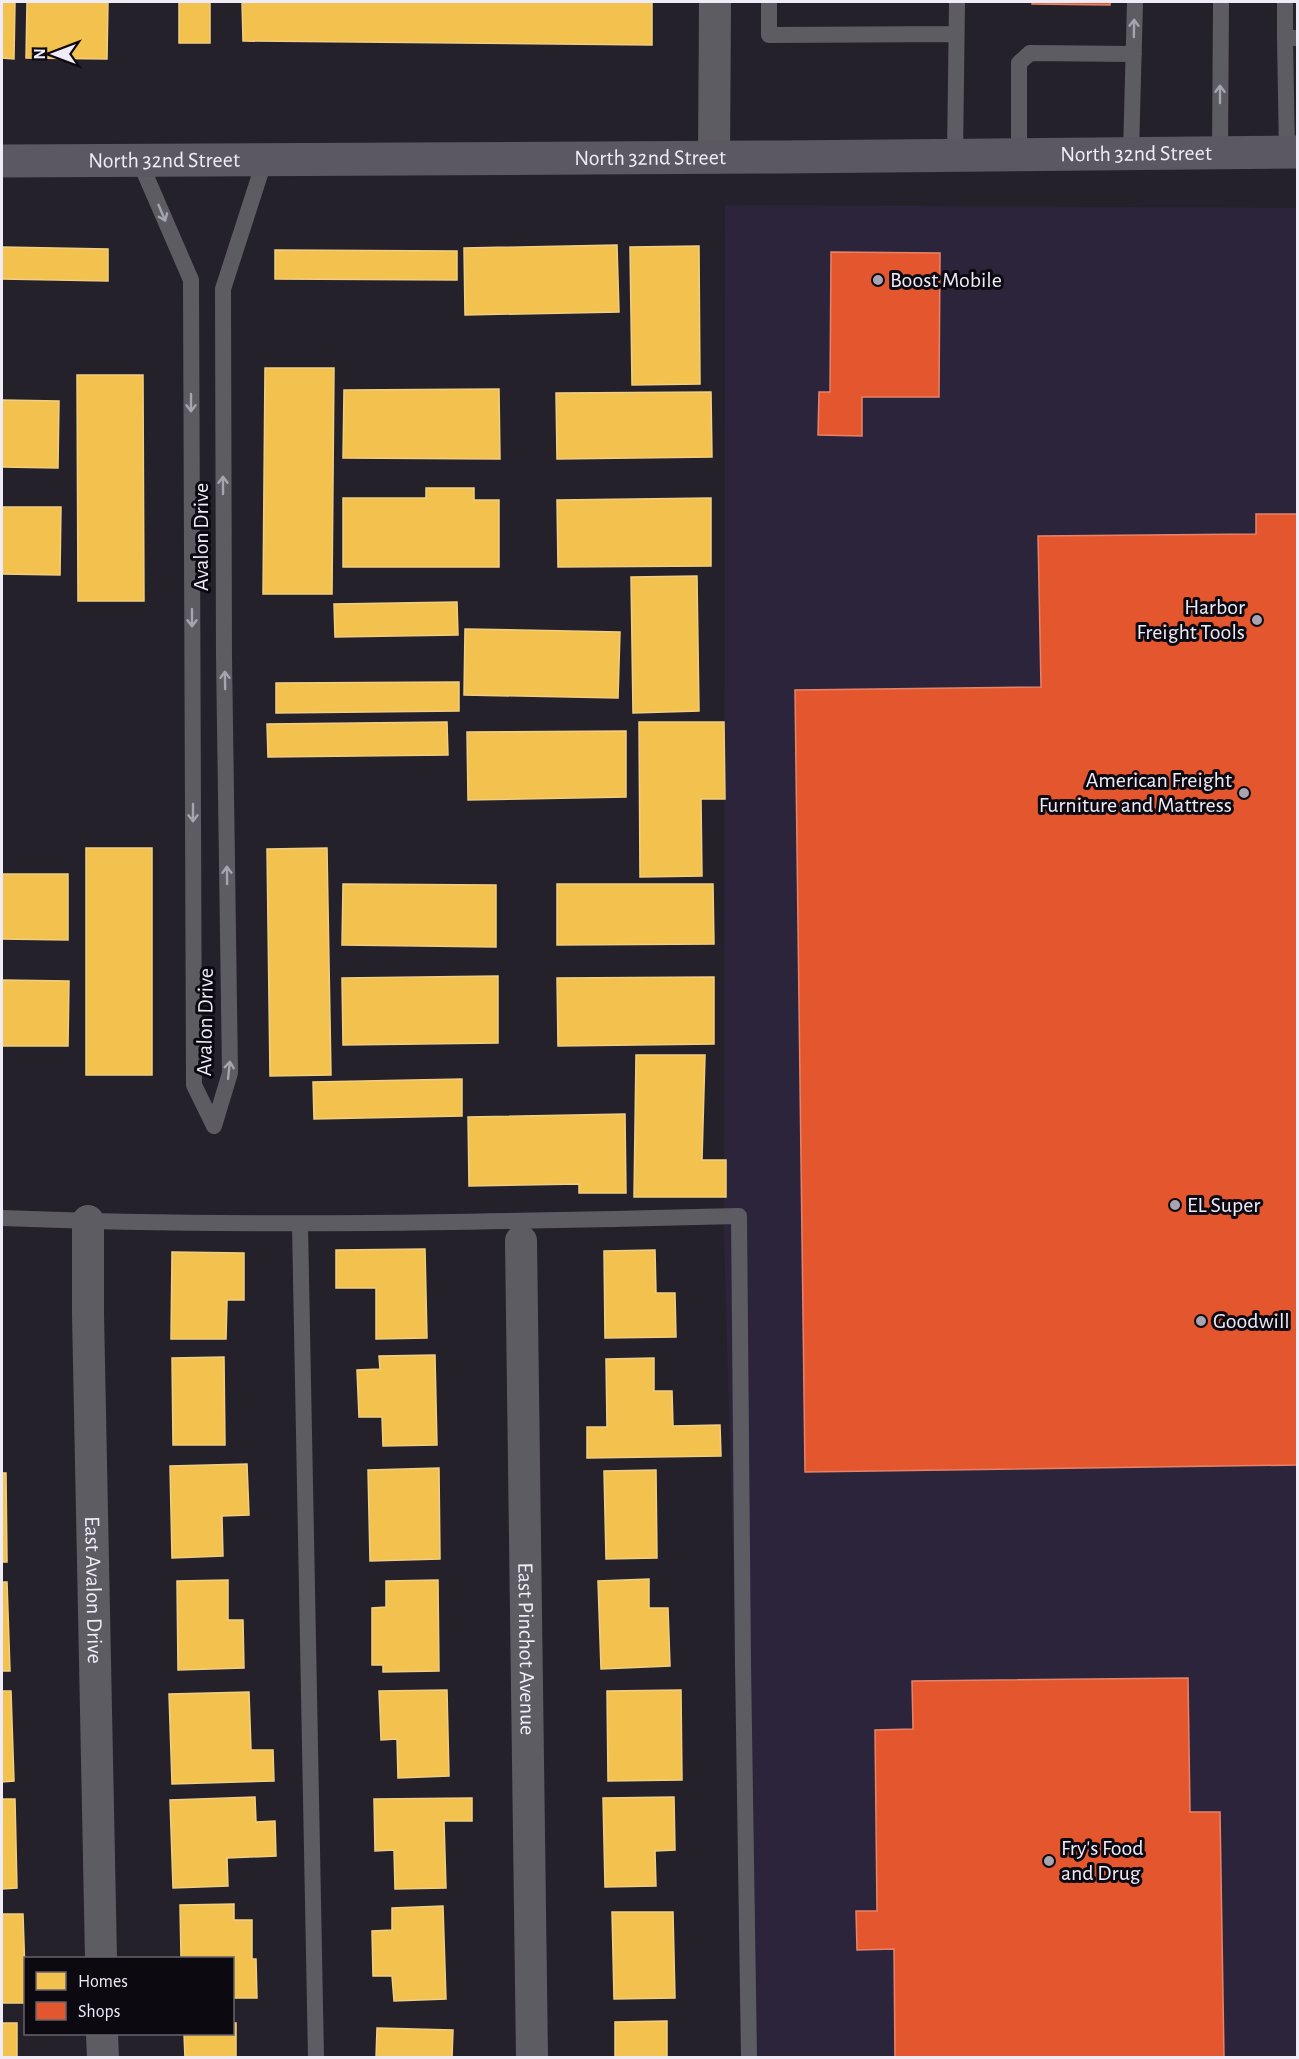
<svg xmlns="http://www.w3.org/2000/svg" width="1299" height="2059" viewBox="0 0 1299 2059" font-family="'Alegreya Sans',sans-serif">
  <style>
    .built { fill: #2c243a }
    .homes { fill: #f2c14e; stroke: #f1ce81; stroke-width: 1.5 }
    .shops { fill: #e4572e; stroke: #e7836a; stroke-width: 1.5 }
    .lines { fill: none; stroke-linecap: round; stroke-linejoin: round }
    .lane { stroke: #5e5c63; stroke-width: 16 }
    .street { stroke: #5e5c63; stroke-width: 32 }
    .secondary { stroke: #5b5862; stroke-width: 33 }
    .oneway { stroke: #a6a4ad }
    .poi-dot { fill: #a8a4b0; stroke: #0c0911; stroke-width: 2 }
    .labels { text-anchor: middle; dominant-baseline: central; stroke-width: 6; stroke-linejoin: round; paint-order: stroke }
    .street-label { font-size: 22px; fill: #efebf7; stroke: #0c0911 }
    .poi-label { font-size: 22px; fill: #efebf7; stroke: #0c0911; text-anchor: start }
  </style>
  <rect width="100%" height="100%" fill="#25212b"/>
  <path class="built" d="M725,205L1297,208V2057H747L724,1234Z"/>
  <path class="homes" d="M2,2H15L14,59L2,58Z
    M27,2H108L107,59L26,58Z
    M179,2H210V43H179Z
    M242,2H652V45L243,41Z
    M617,245L619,312L465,315L464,248Z
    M699,246L700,384L632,385L630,247Z
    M2,247L108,249V281L2,279Z
    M275,250L457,251V280L275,279Z
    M265,368H334L332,594H263Z
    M77,375H143L144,601H78Z
    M499,389L500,459L343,458L344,390Z
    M711,392L712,457L557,459L556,393Z
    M2,400L59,401L58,468L2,467Z
    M426,488H474V500H499V567H343V498H426Z
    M711,498V566L558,567L557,500Z
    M2,507H61L60,575L2,574Z
    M697,576L699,711L633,713L631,577Z
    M457,602L458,635L335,637L334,604Z
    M465,629L620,632L618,698L464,695Z
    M459,682V711L276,713V683Z
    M447,722L448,755L268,757L267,724Z
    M639,722H724L725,799H701L702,876L640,877Z
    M626,731V797L468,800L467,732Z
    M86,848H152V1075H86Z
    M327,848L331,1075L270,1076L267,849Z
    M2,874H68V940L2,939Z
    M343,884L496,885V947L342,945Z
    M557,884H713L714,944L557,945Z
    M498,976V1043L343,1045L342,978Z
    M714,977V1044L558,1046L557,978Z
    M2,980L69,981L68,1046H2Z
    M636,1055H705L702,1160H726V1197H634Z
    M462,1079V1116L314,1119L313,1082Z
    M625,1114L626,1193H579V1184L469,1186L468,1117Z
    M425,1249L427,1338L376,1339V1288H336V1250Z
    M655,1250L656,1293H675L676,1337L605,1338L604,1251Z
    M172,1252L244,1253V1300H227L226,1339H171Z
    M435,1355L437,1445L383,1446L382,1417H359L357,1370L380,1369L379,1356Z
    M224,1357L225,1445H173L172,1358Z
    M654,1358V1391H672L673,1426L720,1425L721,1456L587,1458V1427H607L606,1359Z
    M247,1464L249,1515L222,1516L223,1556L172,1558L170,1466Z
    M439,1468L440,1559L370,1561L368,1470Z
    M656,1470L657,1558L606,1559L604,1471Z
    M2,1473H6L7,1562H2Z
    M649,1579V1608H668L670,1666L601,1669L598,1581Z
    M228,1580V1620H243L244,1668L178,1670L177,1581Z
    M438,1580L439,1671L383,1672V1665H372V1608L386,1607V1581Z
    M2,1582H7L10,1671H2Z
    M447,1690L449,1776L398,1778L397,1739L381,1740L379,1691Z
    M681,1690L682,1780L608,1781L607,1691Z
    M2,1691H11L14,1781L2,1782Z
    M249,1692L251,1750H273L274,1781L172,1784L169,1694Z
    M255,1797L256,1822L275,1821L276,1856L227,1858L228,1886L173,1888L170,1800Z
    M674,1797L675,1850L655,1851L656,1886L605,1887L603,1798Z
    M472,1798V1821H444L446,1888L395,1889L394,1850L375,1851L374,1799Z
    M2,1799H15L17,1888L2,1889Z
    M234,1904V1920H252V1959H256L257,1998H232V1958H181L180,1905Z
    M443,1906L446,1999L394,2001L392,1976H373L372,1931L392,1930V1908Z
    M612,1912H673L675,1998L614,1999Z
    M2,1914H23L26,2003H2Z
    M667,2021V2058H615V2022Z
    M2,2023H17V2058H2Z
    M232,2023H236V2058H185L184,2034H232Z
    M377,2028L453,2030L452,2058H376Z"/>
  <path class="shops" d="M1032,2H1110V5L1032,4Z
    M831,252L940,253L939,397H862V436L818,435L819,392H830Z
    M1256,514H1298V1465L805,1472L795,690L1041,687L1038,536L1256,534Z
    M1188,1678L1190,1812H1220L1224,2058H895L894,1949L857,1950L856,1911H877L875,1730L913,1729L912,1681Z"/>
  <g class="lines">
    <path class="lane" d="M769,2V35L956,34
      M1285,38V2
      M1220,152L1221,2
      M1287,152L1285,38H1298
      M1131,153L1135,2
      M1019,154V63L1030,53L1134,54
      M955,155L957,2
      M139,160L191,280L194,1085L214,1126
      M214,1126L230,1073L224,656L223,289L265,159
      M2,1218C247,1228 493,1222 739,1216L743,1664L749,2058
      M300,1225L316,2058"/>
    <g class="street">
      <path d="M714,157L715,2"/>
      <path id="s1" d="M88,1221V1314L101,1958"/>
      <path id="s2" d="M521,1241L532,2058"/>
      <path d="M102,2034L103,2058"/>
    </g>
    <path class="secondary" id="s3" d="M2,161L780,157L1298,152"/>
  </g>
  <defs><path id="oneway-shaft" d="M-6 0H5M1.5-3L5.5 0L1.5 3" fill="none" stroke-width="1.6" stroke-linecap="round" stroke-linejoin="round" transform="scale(1.5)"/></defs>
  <g class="oneway">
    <use href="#oneway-shaft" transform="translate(1134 28) rotate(-89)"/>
    <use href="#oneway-shaft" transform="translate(1220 94) rotate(-90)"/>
    <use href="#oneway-shaft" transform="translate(162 213) rotate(67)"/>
    <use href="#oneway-shaft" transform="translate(191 403) rotate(90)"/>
    <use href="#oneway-shaft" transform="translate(223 485) rotate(-90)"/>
    <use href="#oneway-shaft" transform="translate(192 618) rotate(90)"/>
    <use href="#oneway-shaft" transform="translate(225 680) rotate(-91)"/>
    <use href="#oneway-shaft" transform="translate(193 813) rotate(90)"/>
    <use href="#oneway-shaft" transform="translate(227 875) rotate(-91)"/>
    <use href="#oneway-shaft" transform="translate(229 1070) rotate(-84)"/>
  </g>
  <g class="poi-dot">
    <circle cx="878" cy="280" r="6"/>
    <circle cx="1257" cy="620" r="6"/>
    <circle cx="1244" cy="793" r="6"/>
    <circle cx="1175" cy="1205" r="6"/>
    <circle cx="1201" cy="1321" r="6"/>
    <circle cx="1049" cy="1861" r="6"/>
  </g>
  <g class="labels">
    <g class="street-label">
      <text stroke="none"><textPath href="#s3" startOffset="1134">North 32nd Street</textPath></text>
      <text stroke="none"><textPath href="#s3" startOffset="648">North 32nd Street</textPath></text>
      <text stroke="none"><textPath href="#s3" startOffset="162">North 32nd Street</textPath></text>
      <text transform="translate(201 537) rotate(-90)">Avalon Drive</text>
      <text transform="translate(205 1022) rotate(-89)">Avalon Drive</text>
      <text stroke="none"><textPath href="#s1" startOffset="369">East Avalon Drive</textPath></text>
      <text stroke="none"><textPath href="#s2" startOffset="408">East Pinchot Avenue</textPath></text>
    </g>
    <g class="poi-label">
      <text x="890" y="280">Boost Mobile</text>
      <text x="1245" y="607" text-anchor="end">Harbor<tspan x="1245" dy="25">Freight Tools</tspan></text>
      <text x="1232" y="780" text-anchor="end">American Freight<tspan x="1232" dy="25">Furniture and Mattress</tspan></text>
      <text x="1187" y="1205">EL Super</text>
      <text x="1213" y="1321">Goodwill</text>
      <text x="1061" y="1848">Fry's Food<tspan x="1061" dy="25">and Drug</tspan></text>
    </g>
  </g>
  <rect width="1299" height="2059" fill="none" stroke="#efebf7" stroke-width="6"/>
  <rect x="24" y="1957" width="210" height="78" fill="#0c0911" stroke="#67636d" stroke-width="1.5"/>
  <rect x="36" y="1972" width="30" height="18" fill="#f2c14e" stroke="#67636d" stroke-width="1.5"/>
  <text x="78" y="1987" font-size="18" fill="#efebf7">Homes</text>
  <rect x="36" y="2002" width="30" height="18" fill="#e4572e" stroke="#67636d" stroke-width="1.5"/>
  <text x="78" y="2017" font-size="18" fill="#efebf7">Shops</text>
  <g transform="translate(54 54) rotate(270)" stroke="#0c0911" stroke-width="4.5" paint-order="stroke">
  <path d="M0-4.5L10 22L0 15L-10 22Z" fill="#efebf7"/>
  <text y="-9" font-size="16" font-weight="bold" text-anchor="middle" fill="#efebf7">N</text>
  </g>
</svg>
